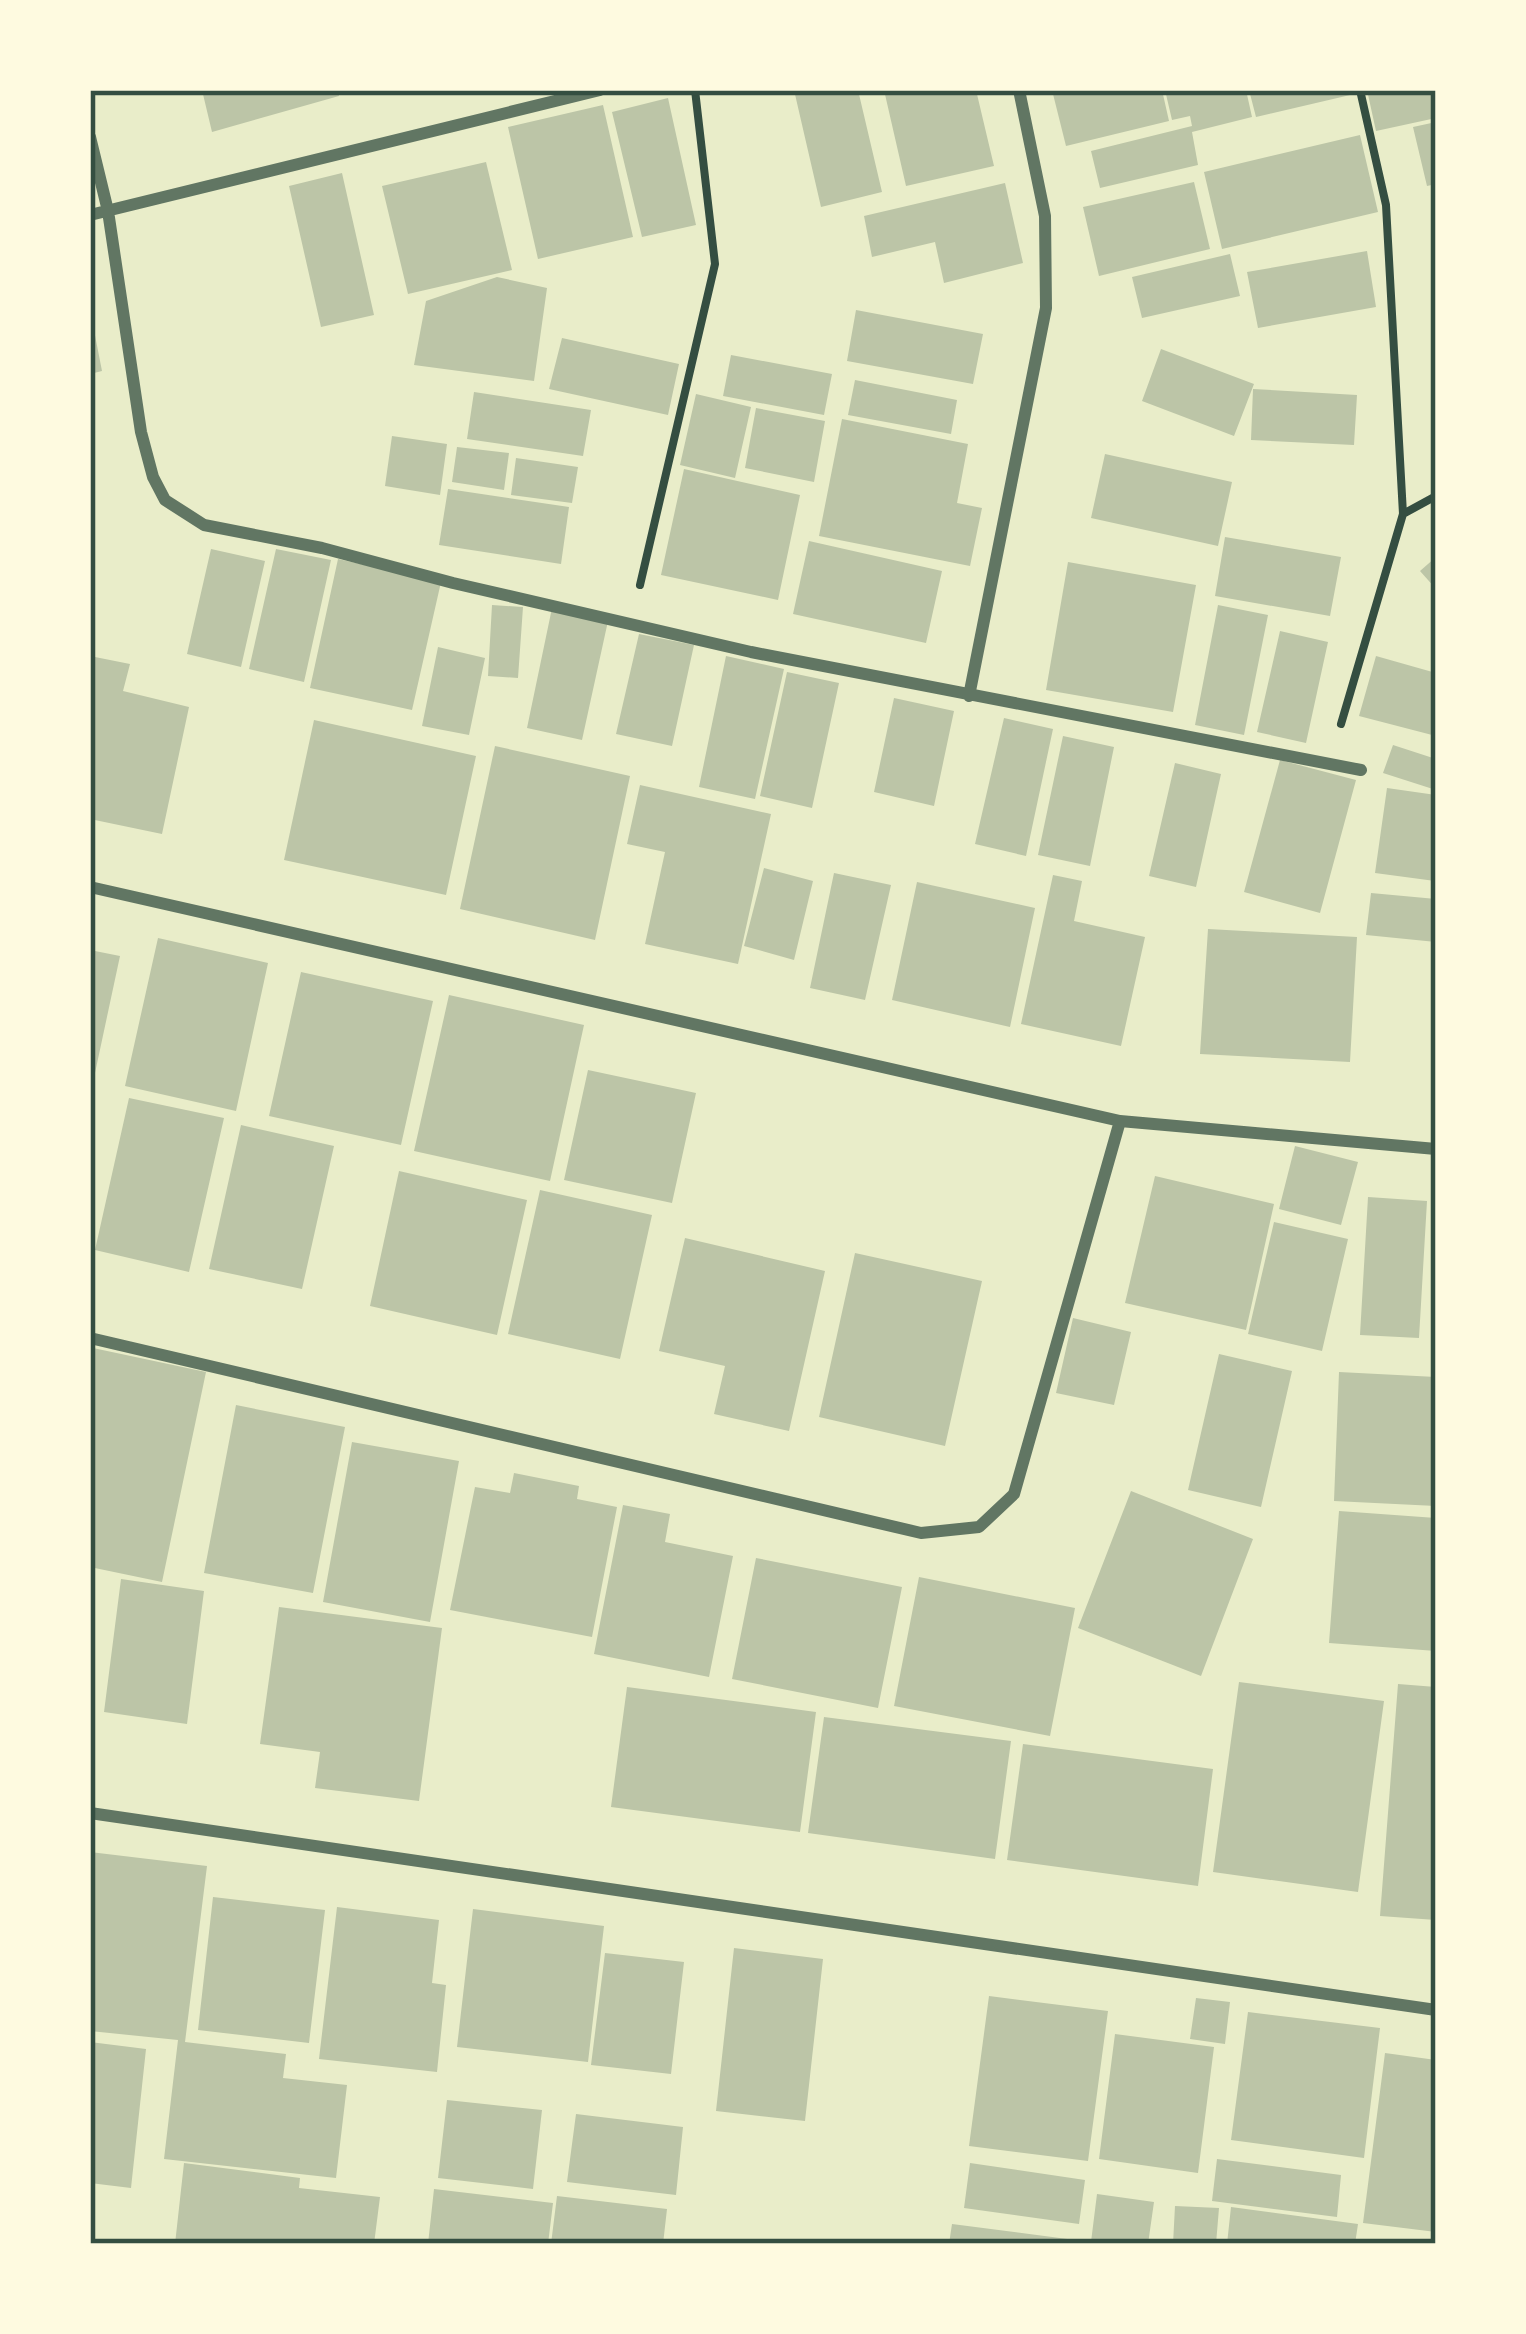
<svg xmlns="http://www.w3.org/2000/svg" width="1526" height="2334" viewBox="0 0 1526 2334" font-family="'Titillium Web',sans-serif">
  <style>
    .building { fill: #bcc5a7 }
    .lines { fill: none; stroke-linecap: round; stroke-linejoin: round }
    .path { stroke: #344e41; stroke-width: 8 }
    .minor { stroke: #617663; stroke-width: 12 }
    .neatline { fill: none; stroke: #344e41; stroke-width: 4.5 }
  </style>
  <rect width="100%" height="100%" fill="#e9edc9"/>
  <path class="building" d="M202,90H338L339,96L212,132Z
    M794,90H858L882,192L821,207Z
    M884,90H976L994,166L906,186Z
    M1052,90H1162L1169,121L1066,146Z
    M1165,90H1246L1252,117L1192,132L1198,165L1100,188L1091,151L1192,126L1190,116L1172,120Z
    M1249,90H1363V92L1256,117Z
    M1367,90H1436V118L1376,131Z
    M668,98L696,225L642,237L612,112Z
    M603,105L633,237L538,259L508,127Z
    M1436,122V184L1427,186L1413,127Z
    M1360,135L1378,212L1222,249L1204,172Z
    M486,162L512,270L408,294L382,186Z
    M342,173L374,315L321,327L289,186Z
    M1194,182L1210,249L1099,276L1083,207Z
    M1005,183L1023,263L944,283L935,242L872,257L864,216Z
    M1367,251L1376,307L1258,328L1247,272Z
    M1230,254L1240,296L1142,318L1132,277Z
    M497,277L547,288L534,381L414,365L426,301Z
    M856,310L983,334L973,384L847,361Z
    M92,320L102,371L90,374V321Z
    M562,338L679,364L668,415L549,389Z
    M1161,349L1254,384L1234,436L1142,401Z
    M731,355L832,374L824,415L723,396Z
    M855,380L957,400L951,434L848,415Z
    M1253,389L1357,395L1354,445L1251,440Z
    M474,392L591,410L583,456L467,439Z
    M696,394L751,407L735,478L680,465Z
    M756,408L825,421L814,482L745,468Z
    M842,419L968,444L957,503L982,508L970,566L819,536Z
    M392,436L447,444L440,495L385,486Z
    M457,447L509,453L504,490L452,482Z
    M1105,454L1232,482L1218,546L1091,518Z
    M516,458L578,467L572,503L511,495Z
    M684,469L800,495L778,600L661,575Z
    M448,489L569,507L561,564L439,545Z
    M1225,537L1341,557L1330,616L1215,596Z
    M809,541L942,571L926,643L793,614Z
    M211,549L265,561L241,667L187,654Z
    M276,549L331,560L304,682L249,669Z
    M1436,557V589L1420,571Z
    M338,559L441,582L412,710L310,688Z
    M1068,562L1196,585L1173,712L1046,690Z
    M492,605L523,607L518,678L488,676Z
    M1218,605L1268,615L1244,735L1195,725Z
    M552,608L608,621L582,740L527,728Z
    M1280,631L1328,642L1306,743L1257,732Z
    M639,634L694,645L672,746L616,734Z
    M438,647L485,658L469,735L422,726Z
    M90,656L130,664L123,691L189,707L162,834L90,819Z
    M726,656L784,669L755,799L699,787Z
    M1376,656L1436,673V736L1359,716Z
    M787,672L839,683L812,808L760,796Z
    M894,698L954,711L934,806L874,792Z
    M1004,718L1053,729L1026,856L975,844Z
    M314,720L476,756L446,895L284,860Z
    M1063,736L1114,747L1090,866L1038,855Z
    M1393,745L1436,759V790L1383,773Z
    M495,746L630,776L595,940L460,909Z
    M1280,760L1356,780L1320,913L1244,892Z
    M1175,763L1221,774L1196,887L1149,876Z
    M640,785L771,814L738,964L645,944L665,852L627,844Z
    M1387,788L1436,795L1435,881L1375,873Z
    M764,868L813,881L794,960L744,946Z
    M834,873L891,885L865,1000L810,988Z
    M1053,875L1082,881L1074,921L1145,937L1121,1046L1021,1024Z
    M917,882L1035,908L1010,1027L892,1000Z
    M1371,893L1436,899V942L1366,935Z
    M1208,929L1357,937L1350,1062L1200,1054Z
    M158,938L268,963L236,1111L125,1086Z
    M90,950L120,956L92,1087H90Z
    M301,972L433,1001L401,1145L269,1116Z
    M449,995L584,1025L550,1181L414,1151Z
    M588,1070L696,1093L672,1203L564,1180Z
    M129,1098L224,1118L189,1272L95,1250Z
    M241,1125L334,1146L302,1289L209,1269Z
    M1295,1146L1358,1162L1341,1225L1279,1209Z
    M399,1171L527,1200L497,1335L370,1306Z
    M1155,1176L1274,1204L1246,1330L1125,1303Z
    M540,1190L652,1215L620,1359L508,1334Z
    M1368,1197L1427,1201L1419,1338L1360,1335Z
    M1274,1222L1348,1239L1322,1351L1248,1334Z
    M685,1238L825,1271L789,1431L714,1414L725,1366L659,1351Z
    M855,1253L982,1281L945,1446L819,1417Z
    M1073,1318L1131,1332L1114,1405L1056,1393Z
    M93,1348L206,1372L162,1582L90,1567Z
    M1219,1354L1292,1371L1261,1507L1188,1490Z
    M1339,1372L1436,1377V1506L1334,1501Z
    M236,1405L345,1427L313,1593L204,1573Z
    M352,1442L459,1461L430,1622L323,1602Z
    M514,1473L579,1486L577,1499L617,1507L592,1637L450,1610L475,1487L510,1493Z
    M1131,1491L1253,1539L1201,1676L1078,1628Z
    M623,1505L670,1514L665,1542L733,1556L709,1677L594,1654Z
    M1339,1511L1436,1518V1651L1329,1643Z
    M756,1558L902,1587L878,1708L732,1679Z
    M919,1577L1075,1608L1050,1736L894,1706Z
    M121,1579L204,1591L187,1724L104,1712Z
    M279,1607L442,1628L419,1801L315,1788L320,1752L260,1744Z
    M1239,1682L1384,1701L1358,1892L1213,1872Z
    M1398,1684L1436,1687V1920L1380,1916Z
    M627,1687L816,1712L800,1832L611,1807Z
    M824,1717L1011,1741L995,1859L808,1833Z
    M1023,1744L1213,1769L1198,1886L1007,1860Z
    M90,1852L207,1866L185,2042L286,2054L283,2078L347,2085L336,2178L164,2159L178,2040L90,2031Z
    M213,1897L325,1910L309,2043L198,2030Z
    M337,1907L439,1920L432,1983L446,1985L437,2072L319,2059Z
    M473,1909L604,1926L588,2062L457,2047Z
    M734,1948L823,1959L805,2121L716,2111Z
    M605,1953L684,1962L671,2074L591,2065Z
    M989,1996L1108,2011L1088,2161L969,2146Z
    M1196,1998L1230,2002L1225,2044L1190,2039Z
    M1248,2012L1380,2028L1364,2158L1231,2140Z
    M1115,2034L1214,2047L1198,2173L1099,2159Z
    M90,2042L146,2049L131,2188L90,2183Z
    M1385,2053L1436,2060V2232L1363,2223Z
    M447,2100L542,2110L533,2189L438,2178Z
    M576,2114L683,2127L676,2195L567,2182Z
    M1217,2159L1341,2175L1337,2217L1212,2201Z
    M184,2163L300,2178L299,2188L380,2197L374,2244H175Z
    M970,2163L1085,2180L1079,2224L964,2208Z
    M434,2189L553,2203L548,2244H428Z
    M1097,2194L1154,2202L1148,2244L1091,2242Z
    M557,2196L667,2209L663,2244H551Z
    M1175,2206L1219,2208L1216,2244H1173Z
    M1231,2207L1358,2224L1355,2244H1227Z
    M952,2224L1075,2240L1074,2244H949Z"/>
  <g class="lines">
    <path class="path" d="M1403,514L1436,496
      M640,585L715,264L695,90
      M1341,724L1403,514L1386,205L1360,90"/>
    <path class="minor" d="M90,137L108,211L141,432L153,477L165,500L204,525L322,548L453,583L751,652L1361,770
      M90,215L600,90
      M969,696L1046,308L1045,216L1019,90
      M90,887L1120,1121L1436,1149
      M90,1338L921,1533L979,1527L1014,1494L1120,1121
      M90,1813L1436,2010"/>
  </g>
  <rect width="1526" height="2334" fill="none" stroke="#fefae0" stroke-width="186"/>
  <rect x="93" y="93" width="1340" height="2148" class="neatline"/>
</svg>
